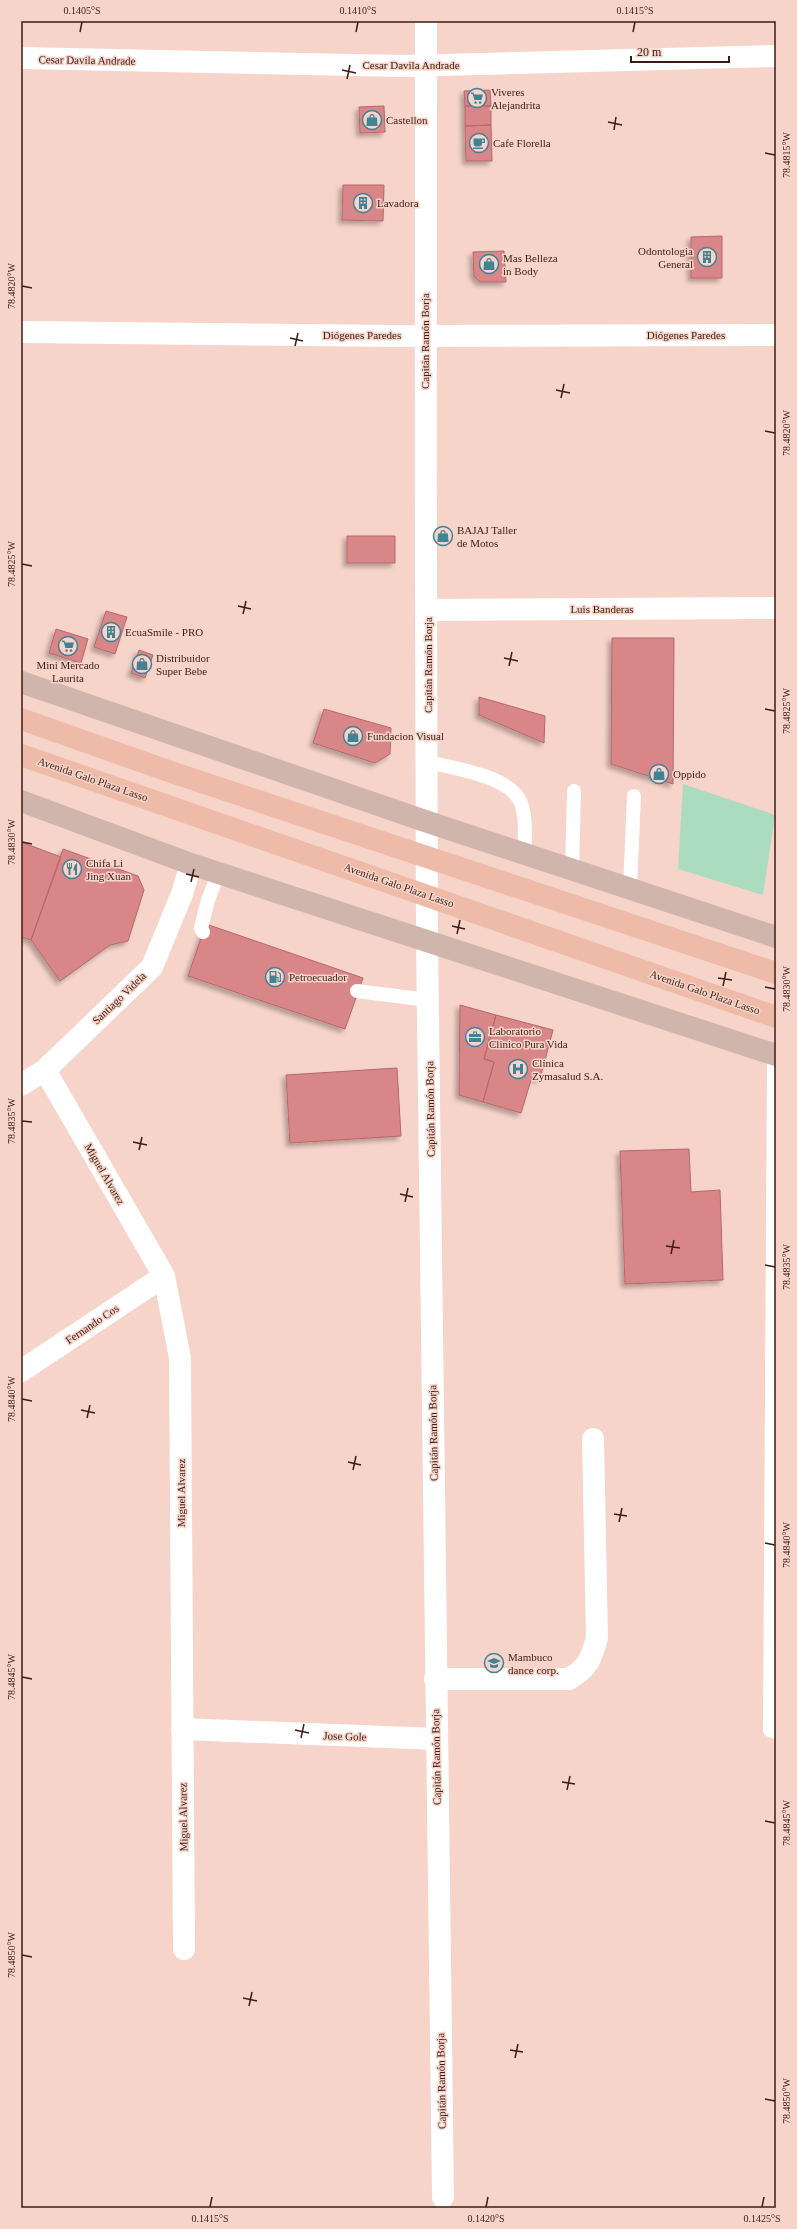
<svg xmlns="http://www.w3.org/2000/svg" width="797" height="2229" viewBox="0 0 797 2229" font-family="'Times New Roman',serif">
  <style>
    .green { fill: #acdcc0 }
    .building { fill: #d98688; stroke: #b7676a; filter: url(#shadow) }
    .lines { fill: none; stroke-linecap: round; stroke-linejoin: round }
    .service { stroke: #fff; stroke-width: 14 }
    .minor { stroke: #fff; stroke-width: 22 }
    .tertiary { stroke: #fff; stroke-width: 22 }
    .secondary { stroke: #d0b5ac; stroke-width: 22 }
    .primary { stroke: #eebba9; stroke-width: 22 }
    .ticks { fill: none; stroke: #3c1d13; stroke-width: 1.5 }
    .labels { text-anchor: middle; dominant-baseline: central; stroke-width: 3; stroke-linejoin: round; paint-order: stroke }
    .street-label { font-size: 11px; fill: #3c1d13; stroke: #f6d4c9 }
    .poi-label { font-size: 11px; fill: #3c1d13; stroke: #f6d4c9; text-anchor: start }
    .neatline { fill: none; stroke: #3c1d13; stroke-width: 1.5 }
    .ticks-label { font-size: 10px; text-anchor: middle; fill: #3c1d13 }
  </style>
  <defs>
    <filter id="shadow"><feDropShadow dx="-3.5" dy="3.5" stdDeviation="2" flood-color="#0004"/></filter>
  </defs>
  <rect width="100%" height="100%" fill="#f6d4c9"/>
  <path class="green" d="M683,784L775,815L763,895L678,869Z"/>
  <path class="building" d="M490,90L491,106H465L464,91Z
    M384,106L385,132L360,133L359,107Z
    M465,106H491V125L465,126Z
    M491,125L492,161H466L465,126Z
    M343,185H384L383,221L342,220Z
    M722,236V278H691V237Z
    M504,251L506,282H480L474,276L473,252Z
    M347,536H395V563H347Z
    M106,611L127,617L115,654L94,647Z
    M56,629L88,639L81,663L49,653Z
    M612,638H674L673,784L611,764Z
    M139,650L153,655L145,678L131,673Z
    M479,697L545,716L544,743L479,715Z
    M324,709L391,728L390,754L375,763L313,743Z
    M21,842L61,857L31,940L21,937Z
    M63,849L138,876L144,890L128,941L110,945L60,981L31,940Z
    M206,924L363,978L345,1029L188,976Z
    M460,1005L496,1015L484,1059L494,1062L483,1102L459,1095Z
    M496,1015L553,1030L540,1079L532,1077L521,1113L483,1102L494,1062L484,1059Z
    M397,1068L401,1136L290,1143L286,1075Z
    M689,1149L691,1192L720,1190L723,1280L625,1284L620,1151Z"/>
  <g class="lines">
    <path class="service" d="M428,762C453,768 509,776 520,801C527,816 524,838 525,854
      M572,870L574,791
      M630,889L634,796
      M203,932L201,928L208,900L219,872
      M357,991L428,1000
      M774,1054L770,1730L776,1732"/>
    <path class="minor" d="M21,58L403,66L776,56
      M21,332L400,336L776,335
      M427,610L776,608
      M427,940L443,2197
      M45,1070L164,1276L180,1358L184,1949
      M21,1085L45,1070L152,967L182,894L191,864
      M21,1371L164,1276
      M435,1679H569C589,1667 591,1659 597,1638L593,1439
      M182,1729L436,1739"/>
    <path class="tertiary" d="M426,21C425,327 426,634 427,940"/>
    <path class="secondary" d="M21,682L428,822L776,937
      M21,801L191,864L776,1055"/>
    <path class="primary" d="M21,719L177,774L776,973
      M21,755L776,1017"/>
  </g>
  <path class="ticks" d="M80,32L82,22M356,32L358,22M633,32L635,22M342,70L356,73M347,79L350,65M608,122L622,125M614,130L616,117M765,153L775,155M22,286L32,288M290,338L303,341M295,346L298,333M556,390L570,393M561,398L564,384M765,431L775,433M22,564L32,566M238,606L251,609M243,614L246,601M504,658L518,661M509,666L512,652M765,709L775,711M22,842L32,844M186,874L199,877M191,882L194,869M452,926L465,929M457,934L460,920M718,978L732,980M723,986L726,972M765,987L775,989M22,1121L32,1122M133,1142L147,1145M139,1150L142,1137M400,1194L413,1197M405,1202L408,1188M666,1246L680,1248M671,1254L674,1240M765,1265L775,1267M22,1399L32,1401M81,1410L95,1413M87,1418L90,1405M348,1462L361,1465M353,1470L356,1456M614,1514L627,1516M619,1522L622,1508M765,1543L775,1545M22,1677L32,1679M295,1730L309,1733M301,1738L304,1724M562,1782L575,1784M567,1790L570,1776M765,1821L775,1823M22,1955L32,1957M243,1998L257,2001M249,2006L252,1992M510,2050L523,2052M515,2058L518,2044M765,2099L775,2101M210,2207L212,2197M486,2207L488,2197M762,2207L764,2197"/>
  <defs>
    <symbol id="supermarket-ring" viewBox="-11 -11 22 22"><circle r="9.5" fill="#f6d4c9" stroke="#418295" stroke-width="1.5"/><path d="M-6-5.5h2.5l.6 2H6L4.5 2H-2.5L-4.4-4H-6ZM-1.5 3.2a1.3 1.3 0 1 0 .1 0ZM3 3.2a1.3 1.3 0 1 0 .1 0Z" fill="#418295"/></symbol>
    <symbol id="shop-ring" viewBox="-11 -11 22 22"><circle r="9.5" fill="#f6d4c9" stroke="#418295" stroke-width="1.5"/><path d="M-5-2.5h2.3a2.7 3.5 0 0 1 5.4 0H5L5.5 6h-11ZM-1.5-2.5h3a1.5 2.3 0 0 0-3 0Z" fill="#418295"/></symbol>
    <symbol id="cafe-ring" viewBox="-11 -11 22 22"><circle r="9.5" fill="#f6d4c9" stroke="#418295" stroke-width="1.5"/><path d="M-5.5-4.5H6V0H3Q3 3.5 0 3.5H-2.5Q-5.5 3.5-5.5 0ZM3-3.2v2h1.7v-2ZM-6 4.5H4V6H-6Z" fill="#418295"/></symbol>
    <symbol id="building-ring" viewBox="-11 -11 22 22"><circle r="9.5" fill="#f6d4c9" stroke="#418295" stroke-width="1.5"/><path d="M-4-6H4V6H1V3H-1V6H-4ZM-2.5-4.3h1.7v1.8h-1.7ZM.8-4.3h1.7v1.8H.8ZM-2.5-1h1.7V.8h-1.7ZM.8-1h1.7V.8H.8Z" fill="#418295"/></symbol>
    <symbol id="restaurant-ring" viewBox="-11 -11 22 22"><circle r="9.5" fill="#f6d4c9" stroke="#418295" stroke-width="1.5"/><path d="M-5-6h1v4h1v-4h1v4h1v-4h1v5L-1.5 .5V6h-2V.5L-5-1ZM5-6V6H3V1.5H1.5Q1.5-4 5-6Z" fill="#418295"/></symbol>
    <symbol id="fuel-ring" viewBox="-11 -11 22 22"><circle r="9.5" fill="#f6d4c9" stroke="#418295" stroke-width="1.5"/><path d="M-5.5-6h7V0h2V4h1.3V-2.5L3-4.5l.8-.8L6-3V5H2.5V1h-1V6h-7ZM-4.2-4.7v3.2H.2V-4.7Z" fill="#418295"/></symbol>
    <symbol id="office-ring" viewBox="-11 -11 22 22"><circle r="9.5" fill="#f6d4c9" stroke="#418295" stroke-width="1.5"/><path d="M-6-3h4V-5.5h4V-3h4V5H-6ZM-1-4.5V-3h2v-1.5ZM-6 0V1H6V0Z" fill="#418295"/></symbol>
    <symbol id="hospital-ring" viewBox="-11 -11 22 22"><circle r="9.5" fill="#f6d4c9" stroke="#418295" stroke-width="1.5"/><path d="M-5-5h3v3.5h4V-5h3V5h-3V1.5h-4V5h-3Z" fill="#418295"/></symbol>
    <symbol id="school-ring" viewBox="-11 -11 22 22"><circle r="9.5" fill="#f6d4c9" stroke="#418295" stroke-width="1.5"/><path d="M0-5L7-2L0 1L-7-2ZM-4 1L0 2.5L4 1V4Q0 6-4 4Z" fill="#418295"/></symbol>
  </defs>
  <g fill-rule="evenodd">
    <use href="#supermarket-ring" x="466" y="87" width="22" height="22"/>
    <use href="#shop-ring" x="361" y="109" width="22" height="22"/>
    <use href="#cafe-ring" x="468" y="132" width="22" height="22"/>
    <use href="#building-ring" x="352" y="192" width="22" height="22"/>
    <use href="#building-ring" x="696" y="246" width="22" height="22"/>
    <use href="#shop-ring" x="478" y="253" width="22" height="22"/>
    <use href="#shop-ring" x="432" y="525" width="22" height="22"/>
    <use href="#building-ring" x="100" y="621" width="22" height="22"/>
    <use href="#supermarket-ring" x="57" y="635" width="22" height="22"/>
    <use href="#shop-ring" x="131" y="653" width="22" height="22"/>
    <use href="#shop-ring" x="342" y="725" width="22" height="22"/>
    <use href="#shop-ring" x="648" y="763" width="22" height="22"/>
    <use href="#restaurant-ring" x="61" y="858" width="22" height="22"/>
    <use href="#fuel-ring" x="264" y="966" width="22" height="22"/>
    <use href="#office-ring" x="464" y="1026" width="22" height="22"/>
    <use href="#hospital-ring" x="507" y="1058" width="22" height="22"/>
    <use href="#school-ring" x="483" y="1652" width="22" height="22"/>
  </g>
  <g class="labels">
    <g class="street-label">
      <text transform="translate(87 60) rotate(1)">Cesar Davila Andrade</text>
      <text x="411" y="65">Cesar Davila Andrade</text>
      <text x="362" y="335">Diógenes Paredes</text>
      <text x="686" y="335">Diógenes Paredes</text>
      <text transform="translate(425 341) rotate(-90)">Capitán Ramón Borja</text>
      <text x="602" y="609">Luis Banderas</text>
      <text transform="translate(428 665) rotate(-90)">Capitán Ramón Borja</text>
      <text transform="translate(93 779) rotate(19)">Avenida Galo Plaza Lasso</text>
      <text transform="translate(399 885) rotate(19)">Avenida Galo Plaza Lasso</text>
      <text transform="translate(705 992) rotate(19)">Avenida Galo Plaza Lasso</text>
      <text transform="translate(119 998) rotate(-44)">Santiago Videla</text>
      <text transform="translate(430 1109) rotate(-91)">Capitán Ramón Borja</text>
      <text transform="translate(105 1174) rotate(60)">Miguel Alvarez</text>
      <text transform="translate(92 1324) rotate(-34)">Fernando Cos</text>
      <text transform="translate(433 1433) rotate(-91)">Capitán Ramón Borja</text>
      <text transform="translate(181 1493) rotate(-90)">Miguel Alvarez</text>
      <text transform="translate(345 1736) rotate(2)">Jose Gole</text>
      <text transform="translate(436 1757) rotate(-91)">Capitán Ramón Borja</text>
      <text transform="translate(183 1817) rotate(-91)">Miguel Alvarez</text>
      <text transform="translate(441 2081) rotate(-91)">Capitán Ramón Borja</text>
    </g>
    <g class="poi-label">
      <text x="491" y="92">Viveres<tspan x="491" dy="13">Alejandrita</tspan></text>
      <text x="386" y="120">Castellon</text>
      <text x="493" y="143">Cafe Florella</text>
      <text x="377" y="203">Lavadora</text>
      <text x="693" y="251" text-anchor="end">Odontologia<tspan x="693" dy="13">General</tspan></text>
      <text x="503" y="258">Mas Belleza<tspan x="503" dy="13">in Body</tspan></text>
      <text x="457" y="530">BAJAJ Taller<tspan x="457" dy="13">de Motos</tspan></text>
      <text x="125" y="632">EcuaSmile - PRO</text>
      <text x="156" y="658">Distribuidor<tspan x="156" dy="13">Super Bebe</tspan></text>
      <text x="68" y="665" text-anchor="middle">Mini Mercado<tspan x="68" dy="13">Laurita</tspan></text>
      <text x="367" y="736">Fundacion Visual</text>
      <text x="673" y="774">Oppido</text>
      <text x="86" y="863">Chifa Li<tspan x="86" dy="13">Jing Xuan</tspan></text>
      <text x="289" y="977">Petroecuador</text>
      <text x="489" y="1031">Laboratorio<tspan x="489" dy="13">Clinico Pura Vida</tspan></text>
      <text x="532" y="1063">Clínica<tspan x="532" dy="13">Zymasalud S.A.</tspan></text>
      <text x="508" y="1657">Mambuco<tspan x="508" dy="13">dance corp.</tspan></text>
    </g>
  </g>
  <rect width="797" height="2229" fill="none" stroke="#f6d4c9" stroke-width="44"/>
  <path d="M631 56v6h98v-6" fill="none" stroke="#3c1d13" stroke-width="2"/>
  <text x="637" y="56" font-size="12" fill="#3c1d13" stroke="#f6d4c9" stroke-width="3" paint-order="stroke">20 m</text>
  <rect x="22" y="22" width="753" height="2185" class="neatline"/>
  <g class="ticks-label">
    <text x="82" y="14">0.1405°S</text>
    <text x="358" y="14">0.1410°S</text>
    <text x="635" y="14">0.1415°S</text>
    <text transform="translate(786 155) rotate(-90)" y="4">78.4815°W</text>
    <text transform="translate(11 286) rotate(-90)" y="4">78.4820°W</text>
    <text transform="translate(786 433) rotate(-90)" y="4">78.4820°W</text>
    <text transform="translate(11 564) rotate(-90)" y="4">78.4825°W</text>
    <text transform="translate(786 711) rotate(-90)" y="4">78.4825°W</text>
    <text transform="translate(11 842) rotate(-90)" y="4">78.4830°W</text>
    <text transform="translate(786 989) rotate(-90)" y="4">78.4830°W</text>
    <text transform="translate(11 1121) rotate(-90)" y="4">78.4835°W</text>
    <text transform="translate(786 1267) rotate(-90)" y="4">78.4835°W</text>
    <text transform="translate(11 1399) rotate(-90)" y="4">78.4840°W</text>
    <text transform="translate(786 1545) rotate(-90)" y="4">78.4840°W</text>
    <text transform="translate(11 1677) rotate(-90)" y="4">78.4845°W</text>
    <text transform="translate(786 1823) rotate(-90)" y="4">78.4845°W</text>
    <text transform="translate(11 1955) rotate(-90)" y="4">78.4850°W</text>
    <text transform="translate(786 2101) rotate(-90)" y="4">78.4850°W</text>
    <text x="210" y="2222">0.1415°S</text>
    <text x="486" y="2222">0.1420°S</text>
    <text x="762" y="2222">0.1425°S</text>
  </g>
</svg>
